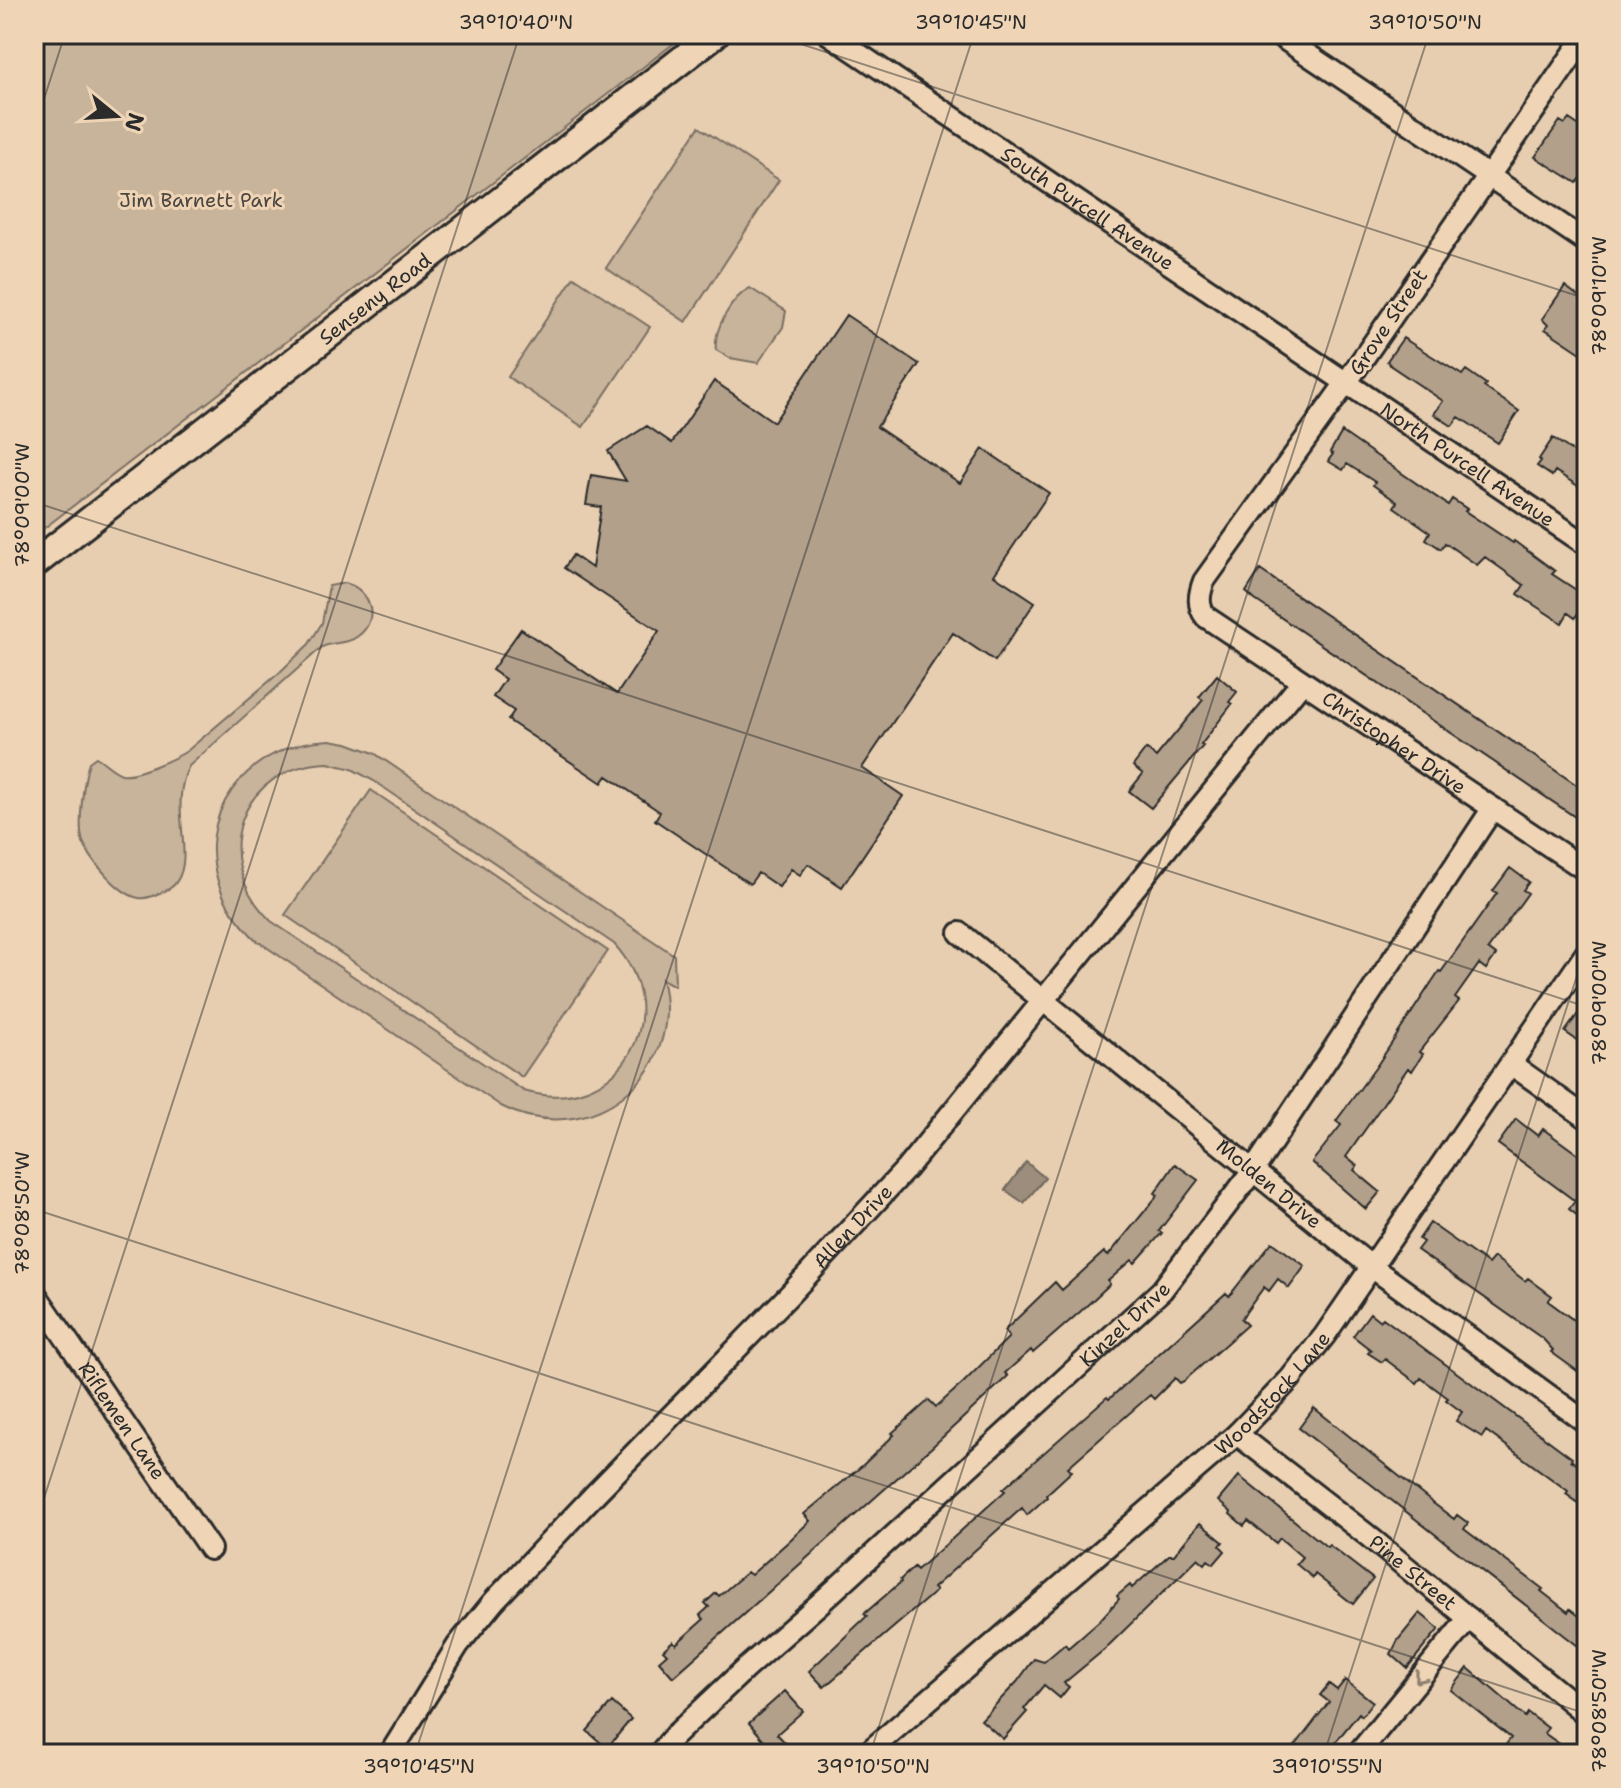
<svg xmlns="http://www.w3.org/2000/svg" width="1621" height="1788" viewBox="0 0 1621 1788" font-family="'Shantell Sans',sans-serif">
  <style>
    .green { fill: #c8b39b; stroke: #7a6f63; stroke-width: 2; fill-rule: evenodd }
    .water { fill: #9c8d7b; stroke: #6f665b; stroke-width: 2 }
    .building { fill: #b2a08b; stroke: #2b2b2b; stroke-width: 2 }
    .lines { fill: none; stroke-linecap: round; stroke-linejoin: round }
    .minor-casing { stroke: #2b2b2b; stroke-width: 26 }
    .major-casing { stroke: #2b2b2b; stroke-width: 32 }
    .minor { stroke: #efd5b6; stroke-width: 20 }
    .major { stroke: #efd5b6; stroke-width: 26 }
    .oneway { stroke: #8d8070 }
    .ticks { fill: none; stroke: #2b2b2b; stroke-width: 2; stroke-opacity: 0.45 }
    .labels { text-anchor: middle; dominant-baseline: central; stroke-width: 6; stroke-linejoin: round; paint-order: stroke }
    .park-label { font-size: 20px; fill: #4a4641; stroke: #efd5b6 }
    .street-label { font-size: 20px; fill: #2b2b2b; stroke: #efd5b6 }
    .neatline { fill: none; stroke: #2b2b2b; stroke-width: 3 }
    .ticks-label { font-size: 20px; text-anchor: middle; fill: #2b2b2b }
  </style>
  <rect width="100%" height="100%" fill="#e7ceb0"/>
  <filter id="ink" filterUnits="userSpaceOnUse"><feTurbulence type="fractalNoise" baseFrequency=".0125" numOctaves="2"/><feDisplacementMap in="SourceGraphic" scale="16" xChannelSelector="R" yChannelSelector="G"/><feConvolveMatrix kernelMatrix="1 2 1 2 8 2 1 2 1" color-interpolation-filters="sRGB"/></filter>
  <g filter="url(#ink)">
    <path class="green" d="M34,34H686L34,536Z
      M699,127L779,180L686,322L606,268Z
      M574,277L650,327L583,427L508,377Z
      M750,288L786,311L783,327L758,363L730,358L716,350C713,330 732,297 750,288Z
      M345,583C370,589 381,619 358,636C347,645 333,641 322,647L189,766C168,806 195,854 177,881C173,888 164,892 157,894C151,897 145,899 139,898C119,895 90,859 83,842C77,825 84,779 89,762L96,757C105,762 112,771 122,774C134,777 176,758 187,751L279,673L309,644L322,623L329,586Z
      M330,740L347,743L374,753L674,955L675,986L662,979C687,1076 589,1151 501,1106L256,940C243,927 230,912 223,895C188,816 249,742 330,740ZM328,763L352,769L374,781L614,944C680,1016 618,1119 524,1091L271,921C208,860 238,766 328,763Z
      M371,790L608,951L522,1077L285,915Z"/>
    <path class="water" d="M1026,1162L1045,1178L1024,1203L1005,1190Z"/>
    <path class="building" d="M1569,119L1587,131V171L1577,183L1535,157L1560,121L1565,124Z
      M1565,286L1587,303V357L1545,329L1548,325L1542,319Z
      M846,315L919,364L877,427L960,483L983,449L1049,493L994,575L1035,602L995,661L953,633L862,768L903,796L842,887L808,864L800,875L791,869L779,887L758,873L750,884L655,820L660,812L607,776L602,783L508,720L514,711L493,697L505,679L492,670L521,629L617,694L659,631L564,568L573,555L592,568L601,507L586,505L591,475L626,481L608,451L647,426L672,443L714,381L774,422Z
      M1403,338L1462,375L1466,370L1486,384L1484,387L1519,411L1498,443L1459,417L1452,426L1434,414L1443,401L1391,366L1387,361Z
      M1342,432L1448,505L1452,499L1467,509L1465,511L1513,543L1514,541L1555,571L1552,574L1587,597L1575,618L1568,613L1562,623L1531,603L1518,594L1524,585L1485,557L1477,565L1445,543L1441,549L1426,539L1430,532L1394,507L1397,502L1373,485L1375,482L1347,464L1343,470L1328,461L1333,454L1330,452Z
      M1553,438L1587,461V492L1555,471L1552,476L1537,466L1541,461L1539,459Z
      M1260,570L1587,792V825L1255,600L1246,592Z
      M1217,675L1237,692L1229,702L1232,704L1201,745L1203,746L1151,808L1129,791L1143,774L1133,766L1146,749L1156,757L1203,700L1199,697Z
      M1510,868L1529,882L1523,890L1528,893L1488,949L1496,955L1486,969L1479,964L1455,998L1459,1001L1419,1052L1423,1054L1412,1071L1408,1068L1346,1157L1357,1166L1354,1170L1380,1192L1366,1209L1312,1162L1341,1125L1336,1121L1376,1067L1439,971L1441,972L1497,893L1493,891Z
      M1587,1001V1047L1565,1032Z
      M1516,1119L1538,1136L1543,1129L1587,1161V1223L1569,1209L1575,1201L1498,1144Z
      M1175,1164L1198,1180L1159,1231L1162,1233L1135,1263L1132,1260L1108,1281L1110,1284L1081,1311L1033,1353L1031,1350L1005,1373L1008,1376L932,1447L673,1677L659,1661L667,1654L663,1650L673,1641L676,1644L704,1619L700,1615L709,1607L705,1603L716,1593L719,1596L747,1572L751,1575L789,1541L810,1521L804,1514L863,1465L894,1435L892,1433L929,1400L936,1407L963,1383L1009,1337L1004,1331L1055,1282L1062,1290L1104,1252L1108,1256L1158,1195L1155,1193Z
      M1430,1223L1488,1264L1494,1257L1525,1281L1528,1278L1552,1296L1548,1301L1575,1321L1587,1304V1378L1551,1352L1553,1350L1543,1339L1417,1250L1423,1242L1419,1239Z
      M1272,1242L1305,1266L1289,1288L1278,1279L1269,1291L1264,1287L1241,1319L1247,1325L1184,1381L1180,1383L1175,1378L1154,1399L1150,1395L1068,1467L1072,1471L1046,1495L1047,1497L1027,1515L1022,1508L933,1588L936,1591L824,1687L809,1671L867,1616L864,1614L901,1582L900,1580L914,1567L917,1570L952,1539L1005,1491L1003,1489L1107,1397L1109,1399L1226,1293L1229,1296Z
      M1370,1313L1380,1321L1383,1318L1572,1458L1571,1460L1587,1472V1509L1566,1494L1568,1491L1486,1431L1482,1437L1456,1421L1462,1412L1446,1400L1448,1398L1421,1378L1417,1383L1385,1359L1382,1362L1368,1353L1371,1350L1353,1336Z
      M1314,1408L1429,1500L1454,1519L1457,1515L1468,1523L1464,1529L1543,1589L1541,1591L1568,1612L1570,1609L1587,1622V1653L1299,1428Z
      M1239,1476L1327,1547L1329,1545L1373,1579L1353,1604L1315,1574L1313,1578L1296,1564L1302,1557L1280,1538L1276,1543L1248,1521L1244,1526L1230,1514L1231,1512L1218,1501Z
      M1200,1523L1223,1542L1220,1546L1225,1551L1214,1564L1208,1560L1205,1564L1198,1558L1105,1649L1064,1683L1069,1687L1060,1698L1044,1685L1024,1709L1027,1712L1003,1739L981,1720L1017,1682L1034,1659L1044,1662L1065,1644L1068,1648L1100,1620L1119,1599L1117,1596L1130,1585L1132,1588L1169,1555H1174Z
      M1420,1613L1439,1629L1407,1668L1391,1654L1398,1640Z
      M1468,1668L1525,1717L1528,1713L1548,1728L1544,1733L1574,1754H1514L1504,1747L1511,1738L1451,1690Z
      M1345,1680L1373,1702L1362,1716L1359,1713L1326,1754H1289L1329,1702L1320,1695L1329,1684L1337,1690Z
      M785,1691L803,1711L777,1734L796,1754H776L749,1723Z
      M612,1702L631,1719L607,1748L587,1731Z"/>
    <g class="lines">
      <defs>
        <g id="minor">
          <path id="s1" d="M829,34L1587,545"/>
          <path d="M1277,34L1587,242"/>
          <path id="s2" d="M1587,34L1346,383L1204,581C1199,594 1197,606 1206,617L1587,871"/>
          <path id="s3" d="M960,933L1373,1268L1587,1423"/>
          <path d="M1511,1064L1587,1118"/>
          <path id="s4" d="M34,1292L210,1549"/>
          <path id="s5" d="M1237,1434L1367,1535L1587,1715"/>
          <path id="s6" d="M390,1754L458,1645L494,1601L593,1496L790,1294L906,1169L1302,682"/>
          <path id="s7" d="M659,1754L674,1736L745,1669L819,1604L1162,1290L1253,1171L1493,808"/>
          <path id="s8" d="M866,1754L1237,1434L1290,1379L1325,1335L1587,952"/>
          <path d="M1358,1754L1469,1618"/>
        </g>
        <g id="major">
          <path id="s9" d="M34,564L715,34"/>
        </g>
      </defs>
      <use href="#minor" class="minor-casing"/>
      <use href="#major" class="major-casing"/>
      <use href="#minor" class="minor"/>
      <use href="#major" class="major"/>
    </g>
    <defs><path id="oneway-chevron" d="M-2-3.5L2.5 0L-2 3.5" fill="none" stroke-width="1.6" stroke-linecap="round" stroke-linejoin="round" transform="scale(2)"/></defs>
    <use class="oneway" href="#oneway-chevron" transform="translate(1420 1678) rotate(129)"/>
  </g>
  <path class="ticks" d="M770,34L1587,299M34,130L65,34M34,502L1587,1007M34,1209L1587,1714M34,1529L520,34M415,1754L974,34M870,1754L1429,34M1324,1754L1587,945"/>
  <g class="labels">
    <g class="park-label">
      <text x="201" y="200">Jim Barnett Park</text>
    </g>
    <g class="street-label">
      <text stroke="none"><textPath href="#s1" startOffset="312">South Purcell Avenue</textPath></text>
      <text stroke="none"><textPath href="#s9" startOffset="432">Senseny Road</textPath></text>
      <text transform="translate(1388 322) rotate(-56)">Grove Street</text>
      <text stroke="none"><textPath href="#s1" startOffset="770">North Purcell Avenue</textPath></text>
      <text stroke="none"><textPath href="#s2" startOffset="932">Christopher Drive</textPath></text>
      <text stroke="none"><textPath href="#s3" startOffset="398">Molden Drive</textPath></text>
      <text stroke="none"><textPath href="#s6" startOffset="704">Allen Drive</textPath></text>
      <text stroke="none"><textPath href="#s7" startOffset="634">Kinzel Drive</textPath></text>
      <text stroke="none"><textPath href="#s8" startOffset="544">Woodstock Lane</textPath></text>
      <text stroke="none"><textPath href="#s4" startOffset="156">Riflemen Lane</textPath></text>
      <text stroke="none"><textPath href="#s5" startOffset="224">Pine Street</textPath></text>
    </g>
  </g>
  <rect width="1621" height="1788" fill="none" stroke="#efd5b6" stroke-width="88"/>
  <g transform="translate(116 116) rotate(108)" stroke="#efd5b6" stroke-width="6" paint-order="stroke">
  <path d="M0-6L14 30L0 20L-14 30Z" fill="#2b2b2b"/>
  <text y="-12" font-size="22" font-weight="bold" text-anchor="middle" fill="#2b2b2b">N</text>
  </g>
  <rect x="44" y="44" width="1533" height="1700" class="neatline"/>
  <g class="ticks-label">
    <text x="516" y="29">39°10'40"N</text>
    <text x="971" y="29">39°10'45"N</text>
    <text x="1425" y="29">39°10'50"N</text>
    <text transform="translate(1599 296) rotate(-90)" y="7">78°09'10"W</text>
    <text transform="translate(22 505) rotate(-90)" y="7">78°09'00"W</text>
    <text transform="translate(1599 1003) rotate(-90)" y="7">78°09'00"W</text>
    <text transform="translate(22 1213) rotate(-90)" y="7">78°08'50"W</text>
    <text transform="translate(1599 1711) rotate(-90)" y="7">78°08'50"W</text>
    <text x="419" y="1773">39°10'45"N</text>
    <text x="873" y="1773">39°10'50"N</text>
    <text x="1327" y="1773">39°10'55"N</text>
  </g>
</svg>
